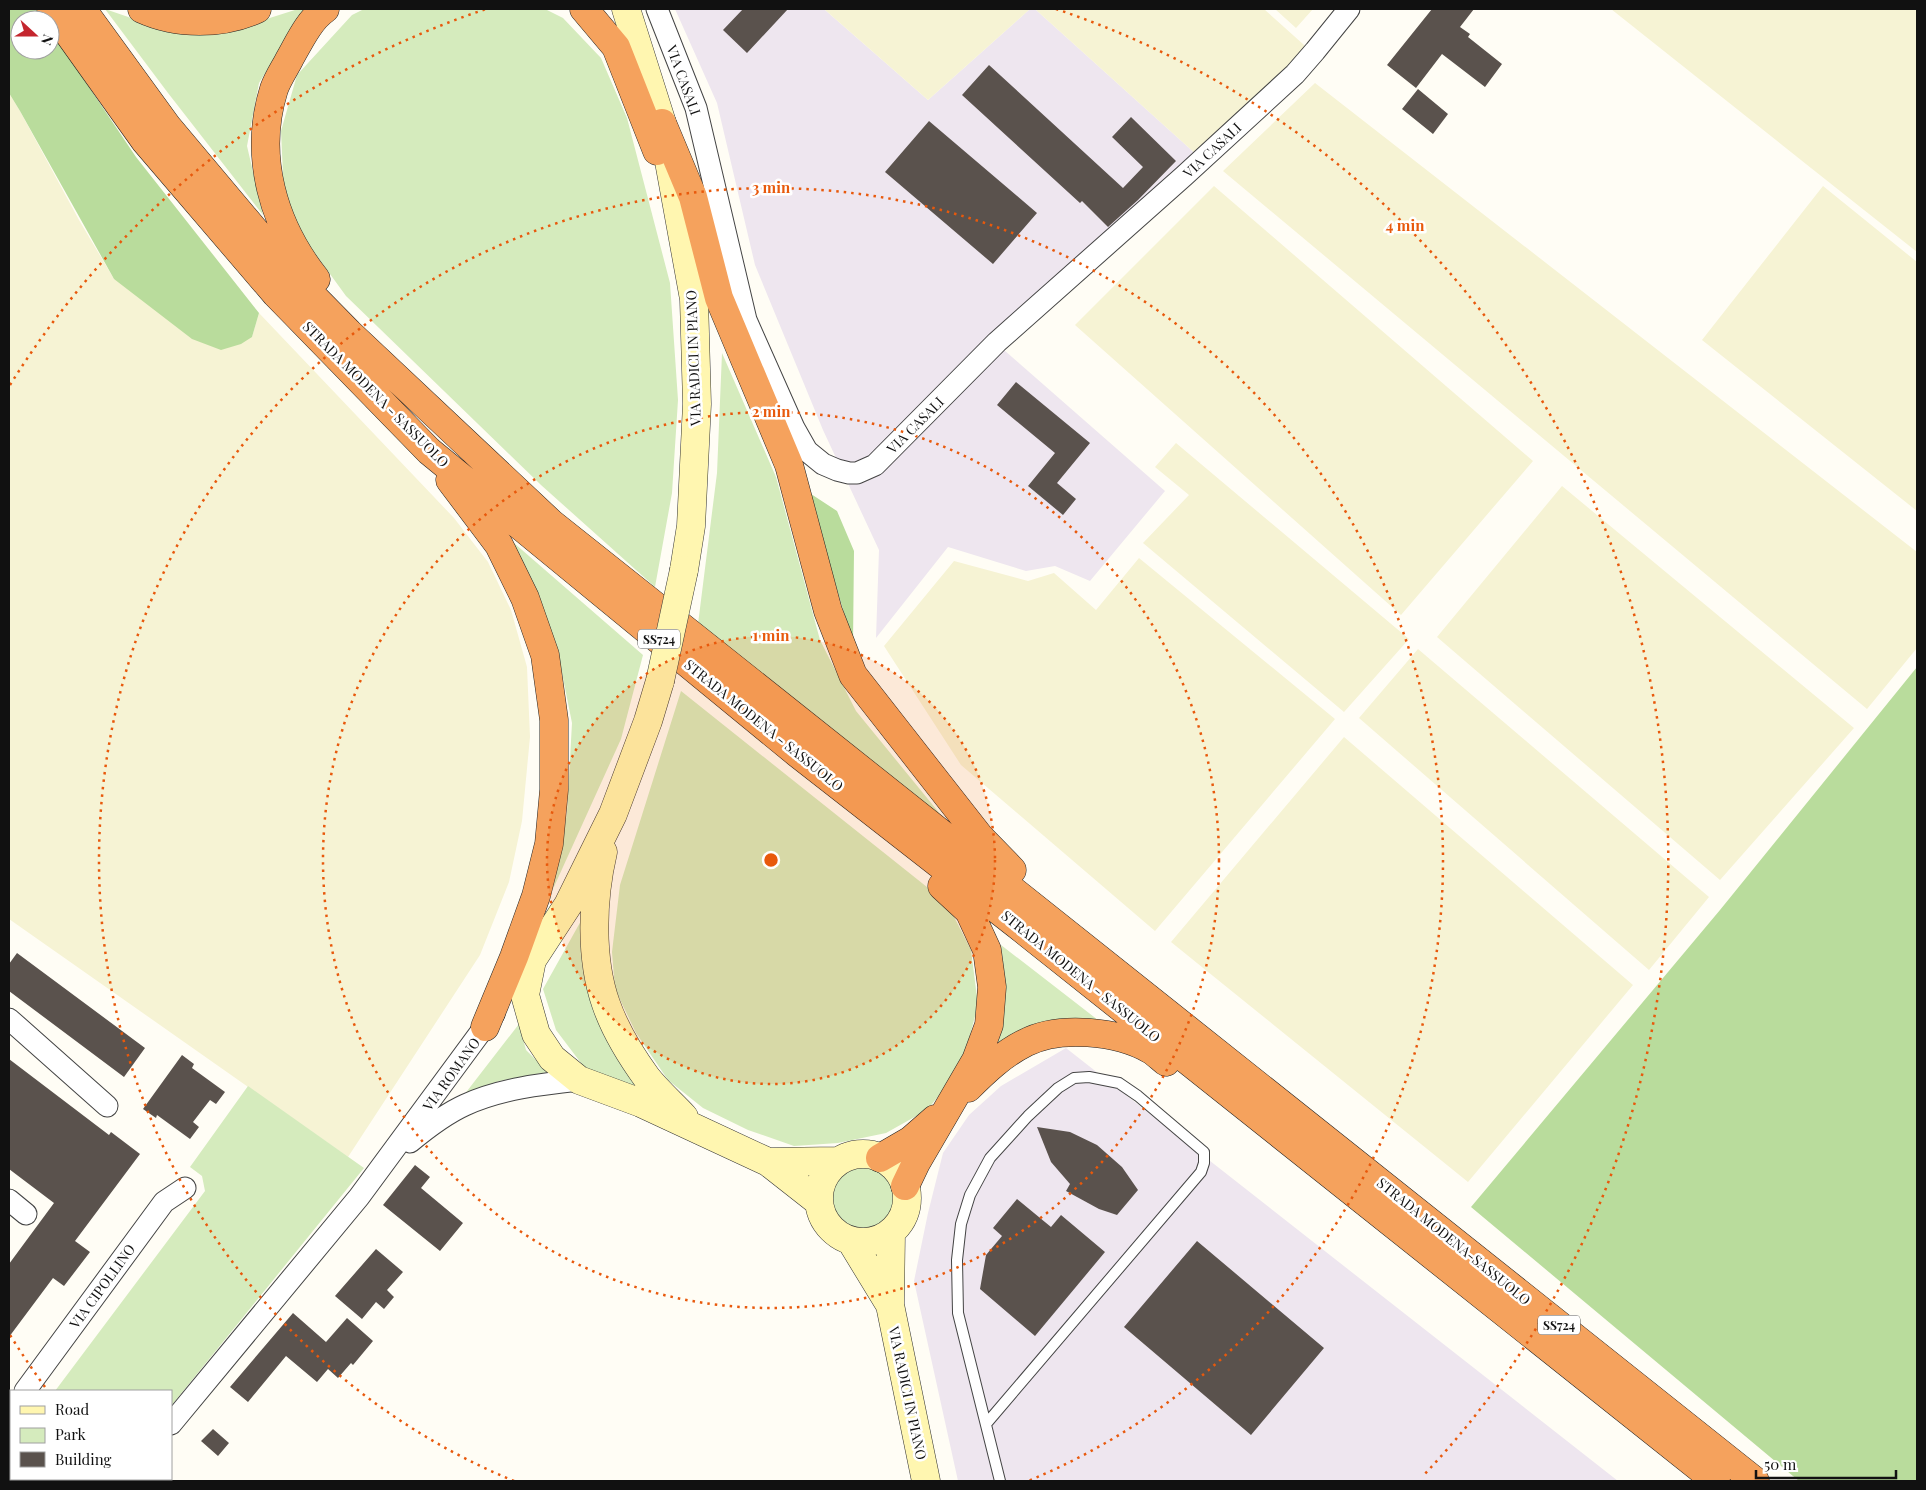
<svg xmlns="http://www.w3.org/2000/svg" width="1926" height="1490" viewBox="0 0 1926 1490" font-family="'Playfair Display',serif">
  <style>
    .industrial { fill: #eee6ef }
    .farmland { fill: #f6f3d4 }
    .green { fill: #d5ebbd }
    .forest { fill: #b9dc9c }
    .building { fill: #5a524d }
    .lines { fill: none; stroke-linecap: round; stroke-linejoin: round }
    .lane-casing { stroke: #444; stroke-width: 12 }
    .street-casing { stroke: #444; stroke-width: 23 }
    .secondary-casing { stroke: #333; stroke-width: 29 }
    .highway-casing { stroke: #222; stroke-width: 29 }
    .lane { stroke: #fff; stroke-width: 10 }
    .street { stroke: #fff; stroke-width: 21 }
    .secondary { stroke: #fff6b0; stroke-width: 28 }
    .highway { stroke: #f5a25d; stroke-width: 28 }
    .secondary-bridge-casing { stroke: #333; stroke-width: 29; stroke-linecap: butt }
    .secondary-bridge { stroke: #fff6b0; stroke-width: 28 }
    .ring { fill: none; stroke: #e8590c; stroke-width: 2.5; stroke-dasharray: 2.5 5 }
    .labels { text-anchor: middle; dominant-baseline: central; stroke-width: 5; stroke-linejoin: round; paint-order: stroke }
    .shield { fill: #fff; stroke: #585858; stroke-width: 1 }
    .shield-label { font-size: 12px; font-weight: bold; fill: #111 }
    .street-label { font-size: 14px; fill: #111; stroke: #fff }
    .centre { fill: #e8590c; stroke: #fff; stroke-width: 2.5 }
    .ring-label { font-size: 15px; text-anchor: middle; font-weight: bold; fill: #e8590c; stroke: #fff; stroke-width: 5; stroke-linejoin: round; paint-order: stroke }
  </style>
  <rect width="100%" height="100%" fill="#fffdf5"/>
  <path class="industrial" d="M675,9H824L928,100L1030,9H1035L1208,165L1004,350L1165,491L1090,581L1055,566L1026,571L948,547L876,638L879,550L823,430L755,265L717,103Z
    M1066,1048L1618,1481H958L914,1281L928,1213L943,1153L969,1115L1001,1086Z"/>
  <path class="farmland" d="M824,9H1030L928,100Z
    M1035,9H1264L1313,53L1208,165Z
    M1275,9H1313L1296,28Z
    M1611,9H1917V252L1811,168Z
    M1315,83L1917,552V648L1867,709L1223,171Z
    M9,93L20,111L79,220L114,279L252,337L259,313L454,518L488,562L511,610L527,667L530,737L522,821L509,882L480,955L348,1157L9,919Z
    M1214,186L1533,461L1401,615L1075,325Z
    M1823,186L1917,262V511L1702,340Z
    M1176,443L1409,639L1344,712L1143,543L1189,495L1155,467Z
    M1562,486L1854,728L1720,880L1437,637Z
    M1139,558L1335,719L1155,931L961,765L884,646L954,561L1028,581L1054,573L1096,610Z
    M1418,649L1709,897L1649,970L1359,718Z
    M1344,737L1633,985L1468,1182L1171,942Z"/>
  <path class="green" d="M105,9L169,31L223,33L298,9H305L259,83L247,146L263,215L168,93Z
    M364,9H545L563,18L601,58L627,118L670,283L678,400L672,493L655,587L541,485L346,296L306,241L284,197L281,131L297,75L352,15Z
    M722,353L776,477L820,640L856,711L945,820L698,624L717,473Z
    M514,543L643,655L621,739L553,889L567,813L572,723L556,643Z
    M681,691L947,903L971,950L978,1005L961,1069L927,1110L886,1133L838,1143L794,1146L748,1130L703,1108L668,1080L636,1033L615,989L612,952L620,885Z
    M582,919L641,1090L584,1067L556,1030L543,989Z
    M1001,945L1107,1027L995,1055L1003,1020L1005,978Z
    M519,1024L526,1050L548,1072L499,1081L464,1095Z
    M248,1086L364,1168L171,1406V1391H55L205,1191L202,1176L190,1167Z
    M827 1198a35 35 0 1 1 70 0a35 35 0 1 1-70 0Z"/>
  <path class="forest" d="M9,9H36L44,20H20V50H50V29L136,157L259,313L252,337L241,344L221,350L192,339L114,279L20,111L9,93Z
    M808,492L837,511L854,551L853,643Z
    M1917,667V1481H1799L1471,1207L1720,910Z"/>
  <path class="building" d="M743,9H788L747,53L723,30Z
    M1432,9H1474L1460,27L1470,34L1468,37L1502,64L1485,87L1442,54L1416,88L1387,65Z
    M989,65L1123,188L1143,167L1112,137L1131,117L1176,161L1138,200L1108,227L1082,201L1080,203L962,95Z
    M1418,89L1448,114L1433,134L1402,109Z
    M929,121L1037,213L993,264L885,172Z
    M1016,382L1090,443L1057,483L1076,499L1063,515L1028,486L1055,453L997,405Z
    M17,953L145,1048L124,1077L9,991V964Z
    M182,1055L194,1064L192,1068L225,1092L216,1104L210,1100L193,1122L199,1127L190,1139L157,1115L156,1118L143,1109Z
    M9,1059L109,1135L111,1132L140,1154L75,1241L90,1252L64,1286L53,1278L9,1337V1264L54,1203L9,1169Z
    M1037,1127L1070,1132L1097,1145L1122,1167L1138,1190L1117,1215L1099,1209L1066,1191L1070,1184L1051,1162Z
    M415,1165L430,1177L421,1188L463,1223L440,1251L383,1205Z
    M1017,1199L1051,1227L1061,1215L1105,1252L1035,1336L980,1289L986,1255L1002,1236L993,1228Z
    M1197,1241L1324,1348L1251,1435L1124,1327Z
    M376,1249L403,1272L387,1290L394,1297L384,1309L376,1302L362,1319L335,1296Z
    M293,1313L326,1342L347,1318L373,1341L353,1365L351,1363L338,1378L328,1369L317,1382L286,1356L248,1402L230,1387Z
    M213,1429L229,1443L218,1456L201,1441Z"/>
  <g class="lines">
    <defs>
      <path id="lane" d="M986,1424L1201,1172L1204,1163V1152L1138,1096L1119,1083L1089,1077L1074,1078L1058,1088L1028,1116L990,1158L970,1195L961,1224L957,1260L958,1313L1000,1481"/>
      <path id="street" d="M657,9L696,108L746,320L794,428L807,451L823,464L837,470L849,473H857L875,465L997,342L1184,176L1295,74L1315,51L1349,9
        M9,1019L107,1106
        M410,1142C427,1128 445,1114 465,1105C500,1089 541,1084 579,1080
        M9,1200L26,1214
        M25,1391L164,1202L185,1188
        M9,1413L11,1410
        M171,1424L359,1197L494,1014
        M126,1481L128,1479"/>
      <path id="secondary" d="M626,9L662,123L694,299L697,404L691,526L684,570
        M660,681L648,721L613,814L568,905L532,960L525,995L536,1034L552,1058L579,1080L641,1103L768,1162L819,1202
        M603,852C592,899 590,959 606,1004C615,1030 631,1056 647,1078C658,1092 672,1104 684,1117
        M819 1198a44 44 0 1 1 88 0a44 44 0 1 1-88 0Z
        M768,1162L838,1161
        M891,1233L890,1305L926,1481
        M851,1241L890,1305"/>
      <path id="highway" d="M51,9L145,141L276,294L429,451L797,753L1016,924L1716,1481
        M82,9L167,126L293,276L349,333L551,523L1755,1481
        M142,9C177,25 222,25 257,9
        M584,9L616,47L657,151
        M662,123L693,197L719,298L789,465L828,611L853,675L979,836L1012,870
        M316,279C273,225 253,156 274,89C278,78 285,68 290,58C299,42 310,19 325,9
        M450,480L499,545L525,598L545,655L554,720V790L549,844L536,896L514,957L485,1027
        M968,1088C985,1071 1003,1054 1025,1043C1059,1025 1118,1031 1151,1050C1156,1053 1161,1058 1166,1062
        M880,1158L911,1140L935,1119
        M905,1186L916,1163L976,1060L989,1025L992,987L987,950L969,911L942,886"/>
    </defs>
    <use href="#lane" class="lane-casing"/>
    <use href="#street" class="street-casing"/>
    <use href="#secondary" class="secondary-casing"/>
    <use href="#highway" class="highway-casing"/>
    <use href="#lane" class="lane"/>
    <use href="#street" class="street"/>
    <use href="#secondary" class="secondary"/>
    <use href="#highway" class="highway"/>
    <defs>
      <path id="secondary-bridge" d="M660,681L684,570"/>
    </defs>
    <use href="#secondary-bridge" class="secondary-bridge-casing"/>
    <use href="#secondary-bridge" class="secondary-bridge"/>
  </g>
  <circle cx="771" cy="860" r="224" fill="#e8590c" fill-opacity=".12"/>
  <g class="ring">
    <circle cx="771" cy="860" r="224"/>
    <circle cx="771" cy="860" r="448"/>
    <path d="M514 1481A672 672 0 1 1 1028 1481"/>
    <path d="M45 1387A897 897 0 0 1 10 1335M10 385A897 897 0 0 1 486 9M1056 9A897 897 0 0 1 1422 1477"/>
  </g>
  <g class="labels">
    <g class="shield">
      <rect x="638" y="629.5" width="42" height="19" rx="4"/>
      <rect x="1538" y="1315.5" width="42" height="19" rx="4"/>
    </g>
    <g class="shield-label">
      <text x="659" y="639">SS724</text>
      <text x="1559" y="1325">SS724</text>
    </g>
    <g class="street-label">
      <text transform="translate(684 80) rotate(70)">VIA CASALI</text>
      <text transform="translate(1212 150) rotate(-43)">VIA CASALI</text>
      <text transform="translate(693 358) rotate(-92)">VIA RADICI IN PIANO</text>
      <text transform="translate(376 394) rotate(45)">STRADA MODENA - SASSUOLO</text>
      <text transform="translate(915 425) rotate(-45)">VIA CASALI</text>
      <text transform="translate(764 725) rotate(39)">STRADA MODENA - SASSUOLO</text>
      <text transform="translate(1081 976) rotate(39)">STRADA MODENA - SASSUOLO</text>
      <text transform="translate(451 1074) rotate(-54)">VIA ROMANO</text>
      <text transform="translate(1454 1241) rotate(39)">STRADA MODENA-SASSUOLO</text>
      <text transform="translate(102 1286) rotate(-54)">VIA CIPOLLINO</text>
      <text transform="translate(908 1393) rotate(78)">VIA RADICI IN PIANO</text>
    </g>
  </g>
  <circle cx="771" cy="860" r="8" class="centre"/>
  <g class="ring-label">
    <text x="771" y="193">3 min</text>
    <text x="1405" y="231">4 min</text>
    <text x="771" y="417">2 min</text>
    <text x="771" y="641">1 min</text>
  </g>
  <rect width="1926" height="1490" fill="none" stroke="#111111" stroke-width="20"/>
  <rect x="10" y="1390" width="162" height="90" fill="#ffffff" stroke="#a0a0a0"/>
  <rect x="20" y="1406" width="25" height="8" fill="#fff6b0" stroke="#a0a0a0"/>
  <text x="55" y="1415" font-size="15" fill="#111111">Road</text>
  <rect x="20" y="1428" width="25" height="15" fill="#d5ebbd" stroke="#a0a0a0"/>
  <text x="55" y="1440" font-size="15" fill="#111111">Park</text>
  <rect x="20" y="1452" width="25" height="15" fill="#5a524d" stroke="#a0a0a0"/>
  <text x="55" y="1465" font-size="15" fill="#111111">Building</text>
  <g transform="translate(35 35) rotate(111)"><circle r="24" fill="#ffffff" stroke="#a0a0a0"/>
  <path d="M0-4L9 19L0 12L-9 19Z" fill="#c4262e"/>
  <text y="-8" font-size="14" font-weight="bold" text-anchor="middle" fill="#111111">N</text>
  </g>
  <path d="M1756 1470v8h140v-8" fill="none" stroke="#111111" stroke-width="2.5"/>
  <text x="1764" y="1470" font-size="15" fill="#111111" stroke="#ffffff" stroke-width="4" paint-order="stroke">50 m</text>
</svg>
